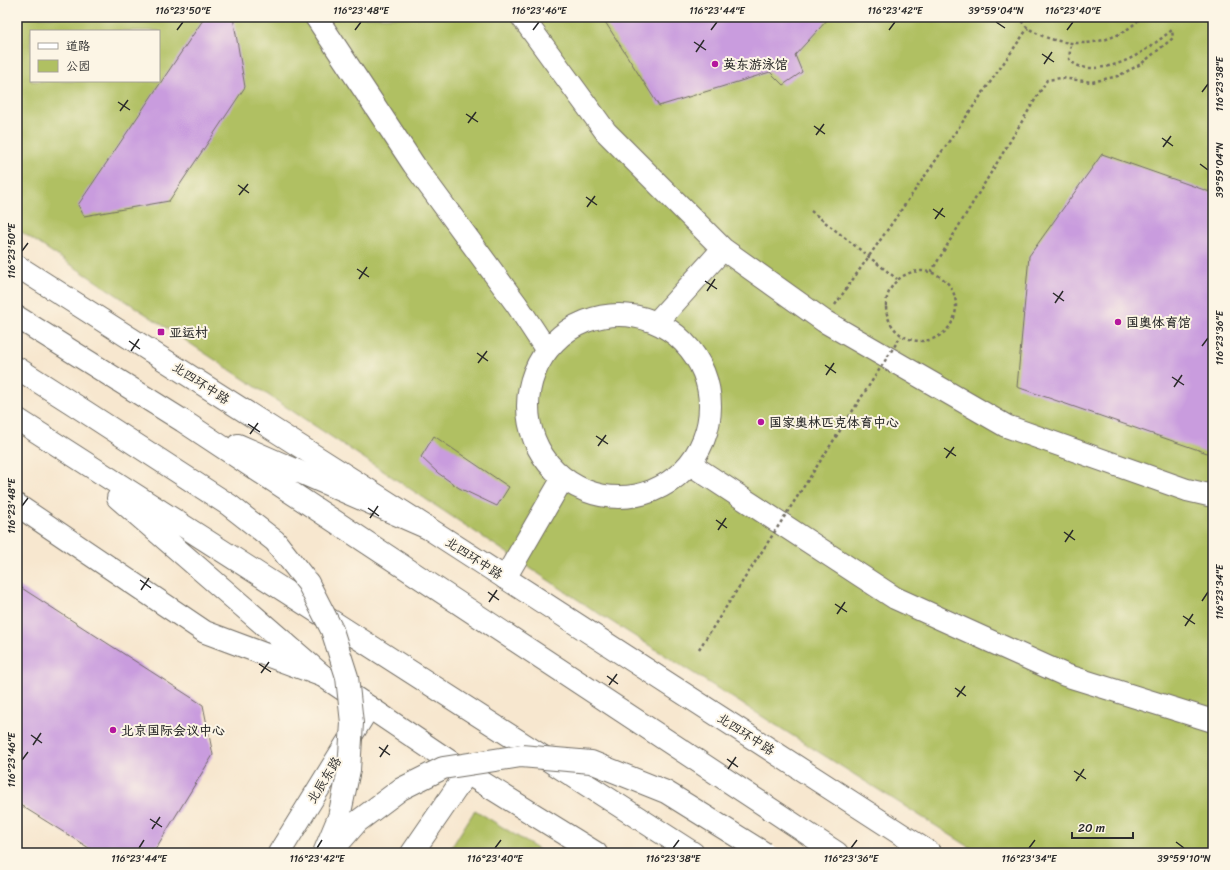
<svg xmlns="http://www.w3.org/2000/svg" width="1230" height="870" viewBox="0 0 1230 870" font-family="Sriracha,'LXGW WenKai TC',sans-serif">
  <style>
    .green { fill: #b0c062; stroke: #6e7646; fill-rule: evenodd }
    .building { fill: #c99cde }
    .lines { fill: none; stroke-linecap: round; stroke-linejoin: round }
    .minor-casing { stroke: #726d64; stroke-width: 24 }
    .tertiary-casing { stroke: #726d64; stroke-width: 24 }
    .secondary-casing { stroke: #726d64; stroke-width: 24 }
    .trunk-casing { stroke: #726d64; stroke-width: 24 }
    .path { stroke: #726d64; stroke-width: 2.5; stroke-dasharray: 3 3; stroke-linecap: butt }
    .minor { stroke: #fff; stroke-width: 22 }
    .tertiary { stroke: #fff; stroke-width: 22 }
    .secondary { stroke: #fff; stroke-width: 22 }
    .trunk { stroke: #fff; stroke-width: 22 }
    .trunk-bridge-casing { stroke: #726d64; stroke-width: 24; stroke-linecap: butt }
    .path-bridge { stroke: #726d64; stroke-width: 2.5; stroke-dasharray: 3 3; stroke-linecap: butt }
    .trunk-bridge { stroke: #fff; stroke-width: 22 }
    .ticks { fill: none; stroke: #2b2b2b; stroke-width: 1.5 }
    .poi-dot { fill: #b5179e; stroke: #fcf5e5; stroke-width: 1.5 }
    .labels { text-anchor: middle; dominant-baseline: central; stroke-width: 4; stroke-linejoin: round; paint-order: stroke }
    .poi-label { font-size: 13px; font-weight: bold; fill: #2b2b2b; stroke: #fcf5e5; text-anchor: start }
    .street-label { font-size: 13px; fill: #2b2b2b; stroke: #fcf5e5 }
    .neatline { fill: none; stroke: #2b2b2b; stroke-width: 1.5 }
    .ticks-label { font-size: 10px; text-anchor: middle; fill: #2b2b2b }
  </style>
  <rect width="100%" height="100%" fill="#fcf5e5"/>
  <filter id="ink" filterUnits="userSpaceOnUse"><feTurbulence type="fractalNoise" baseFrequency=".025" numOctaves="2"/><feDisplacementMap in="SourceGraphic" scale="8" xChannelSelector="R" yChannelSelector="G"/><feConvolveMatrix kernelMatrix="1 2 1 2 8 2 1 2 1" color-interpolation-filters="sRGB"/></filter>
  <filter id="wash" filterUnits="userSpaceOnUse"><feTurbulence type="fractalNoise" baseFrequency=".012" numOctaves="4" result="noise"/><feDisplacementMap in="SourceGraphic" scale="16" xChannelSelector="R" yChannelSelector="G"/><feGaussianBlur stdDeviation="0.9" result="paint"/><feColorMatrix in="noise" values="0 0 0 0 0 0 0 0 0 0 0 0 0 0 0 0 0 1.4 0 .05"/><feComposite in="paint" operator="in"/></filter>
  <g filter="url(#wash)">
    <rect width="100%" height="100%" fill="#f7e7cf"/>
    <path class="green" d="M17,17H1213V853H979L601,615L17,229ZM31,31H159V81H31Z
      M475,810L544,853H448Z"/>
    <g id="blocks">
      <path class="building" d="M205,17H233L245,87L169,201L84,216L78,205Z
        M602,17H830L795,55L802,72L783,85L770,72L659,106Z
        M1102,154L1213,193V455L1017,387L1029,256Z
        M434,436L509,487L497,506L459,488L438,473L421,457Z
        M17,585L203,705L213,755L153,853H97L17,803Z"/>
    </g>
  </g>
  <g filter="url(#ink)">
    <use href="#blocks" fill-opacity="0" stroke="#726d64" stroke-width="1"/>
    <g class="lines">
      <defs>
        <path id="minor" d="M316,17L414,165L517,305L546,349
          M522,17L606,132L723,249L824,321L1006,426L1187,490L1213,496
          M528 406a91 91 0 1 1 182 0a91 91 0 1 1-182 0Z
          M657,322L723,249
          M690,464L895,598L1065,675L1213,721
          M505,578L563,478"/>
        <path id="tertiary" d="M17,266L428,528L930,853
          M17,505L205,632L323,676L467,773L596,853"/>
        <path id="secondary" d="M279,853L369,707
          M412,853L467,773"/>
        <path id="trunk" d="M17,317L183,421L837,853
          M17,368L78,407
          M17,419L693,853
          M238,445L428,528
          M118,498L323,676"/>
      </defs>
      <use href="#minor" class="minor-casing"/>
      <use href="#tertiary" class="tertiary-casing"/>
      <use href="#secondary" class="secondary-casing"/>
      <use href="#trunk" class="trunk-casing"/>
      <path class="path" d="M1017,17C1021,20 1024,25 1028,28C1061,51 1115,48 1141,17
        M886 306a35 35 0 1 1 70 0a35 35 0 1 1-70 0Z
        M931,272L1047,80L1061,78L1092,82L1118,76L1141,64L1173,38L1172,30C1148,49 1125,67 1093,68C1083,68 1076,67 1069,59L1071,43
        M835,305L1028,28"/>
      <use href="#minor" class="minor"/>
      <use href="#tertiary" class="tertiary"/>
      <use href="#secondary" class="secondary"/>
      <use href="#trunk" class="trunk"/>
      <defs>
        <path id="trunk-bridge" d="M78,407L229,505L275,541L308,583L332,630L347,677L352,723L349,770L339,817L324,853
          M331,852L357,822L401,789L443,768L521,756L591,762L666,792L764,853"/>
      </defs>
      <use href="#trunk-bridge" class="trunk-bridge-casing"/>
      <path class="path-bridge" d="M811,211L897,279
        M699,649L901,336"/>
      <use href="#trunk-bridge" class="trunk-bridge"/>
    </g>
  </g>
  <path class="ticks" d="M996,22L1005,28M177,30L183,22M355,30L361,22M533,30L539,22M711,30L717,22M889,30L895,22M1067,30L1073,22M694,42L706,50M696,52L704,40M1042,54L1054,62M1044,64L1052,52M1202,92L1208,84M118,102L130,110M120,111L128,100M466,114L478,122M468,123L476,112M814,126L825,134M816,135L824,124M1162,138L1173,146M1163,147L1171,136M1200,164L1208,170M238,185L249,193M239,195L248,184M586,197L597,205M587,207L595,196M933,209L945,217M935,219L943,208M22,251L28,243M357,269L369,277M359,279L367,267M705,281L717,289M707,291L715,279M1053,293L1064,301M1055,303L1063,291M129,341L140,349M1202,346L1208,338M131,351L139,339M477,353L488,361M478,363L487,351M825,365L836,373M826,375L834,363M1172,377L1184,385M1174,387L1182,375M248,424L260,432M250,434L258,423M596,436L608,444M598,446L606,435M944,448L956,456M946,458L954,447M22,506L28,498M368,508L379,516M370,518L378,506M716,520L727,528M718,530L726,518M1064,532L1075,540M1065,542L1073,530M140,580L151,588M141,590L149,578M488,592L499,600M1202,601L1208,592M489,602L497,590M835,604L847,612M837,614L845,602M1183,616L1195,624M1185,626L1193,614M259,664L271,672M261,673L269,662M607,676L618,684M609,685L617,674M955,688L966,696M957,697L965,686M31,735L42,743M33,745L41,733M379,747L390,755M380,757L388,745M727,759L738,767M22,760L28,752M728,769L736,757M1074,771L1086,779M1076,781L1084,769M150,819L162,827M152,829L160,817M1176,842L1184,848M139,848L144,840M317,848L322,840M495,848L501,840M673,848L679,840M851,848L857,840M1029,848L1035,840"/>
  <g class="poi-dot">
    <circle cx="715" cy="64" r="4"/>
    <circle cx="1118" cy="322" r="4"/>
    <rect x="157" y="328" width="8" height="8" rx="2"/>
    <circle cx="761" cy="422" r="4"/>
    <circle cx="113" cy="730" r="4"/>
  </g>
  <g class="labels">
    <g class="poi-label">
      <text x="723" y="64">英东游泳馆</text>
      <text x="1126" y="322">国奥体育馆</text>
      <text x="169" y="332">亚运村</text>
      <text x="769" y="422">国家奥林匹克体育中心</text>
      <text x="121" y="730">北京国际会议中心</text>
    </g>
    <g class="street-label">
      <text transform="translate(201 383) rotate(33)">北四环中路</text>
      <text transform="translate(474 558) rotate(33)">北四环中路</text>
      <text transform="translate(746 734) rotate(33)">北四环中路</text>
      <text transform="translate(324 780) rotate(-58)">北辰东路</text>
    </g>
  </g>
  <rect width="1230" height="870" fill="none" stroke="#fcf5e5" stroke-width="44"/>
  <rect x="30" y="30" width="130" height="52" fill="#fcf5e5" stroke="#a8a49b"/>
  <rect x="38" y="43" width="20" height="6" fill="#ffffff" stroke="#a8a49b"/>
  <text x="66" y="50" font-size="12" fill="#2b2b2b">道路</text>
  <rect x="38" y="60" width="20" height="12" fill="#b0c062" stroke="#a8a49b"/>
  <text x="66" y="70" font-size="12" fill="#2b2b2b">公园</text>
  <path d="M1072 832v6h61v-6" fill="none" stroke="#2b2b2b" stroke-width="2"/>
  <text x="1078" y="832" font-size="12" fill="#2b2b2b" stroke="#fcf5e5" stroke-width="3" paint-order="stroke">20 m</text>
  <rect x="22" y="22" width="1186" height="826" class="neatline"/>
  <g class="ticks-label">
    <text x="183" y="14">116°23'50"E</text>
    <text x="361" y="14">116°23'48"E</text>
    <text x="539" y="14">116°23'46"E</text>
    <text x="717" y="14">116°23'44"E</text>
    <text x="895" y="14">116°23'42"E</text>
    <text x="996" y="14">39°59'04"N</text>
    <text x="1073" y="14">116°23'40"E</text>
    <text transform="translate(1219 84) rotate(-90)" y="4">116°23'38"E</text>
    <text transform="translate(1219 170) rotate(-90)" y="4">39°59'04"N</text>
    <text transform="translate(11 251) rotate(-90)" y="4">116°23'50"E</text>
    <text transform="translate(1219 338) rotate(-90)" y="4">116°23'36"E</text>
    <text transform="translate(11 506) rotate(-90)" y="4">116°23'48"E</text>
    <text transform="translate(1219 592) rotate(-90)" y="4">116°23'34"E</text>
    <text transform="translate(11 760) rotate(-90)" y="4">116°23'46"E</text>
    <text x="139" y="862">116°23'44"E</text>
    <text x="317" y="862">116°23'42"E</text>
    <text x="495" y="862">116°23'40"E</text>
    <text x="673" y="862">116°23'38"E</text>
    <text x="851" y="862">116°23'36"E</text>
    <text x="1029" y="862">116°23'34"E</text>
    <text x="1184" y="862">39°59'10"N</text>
  </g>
</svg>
